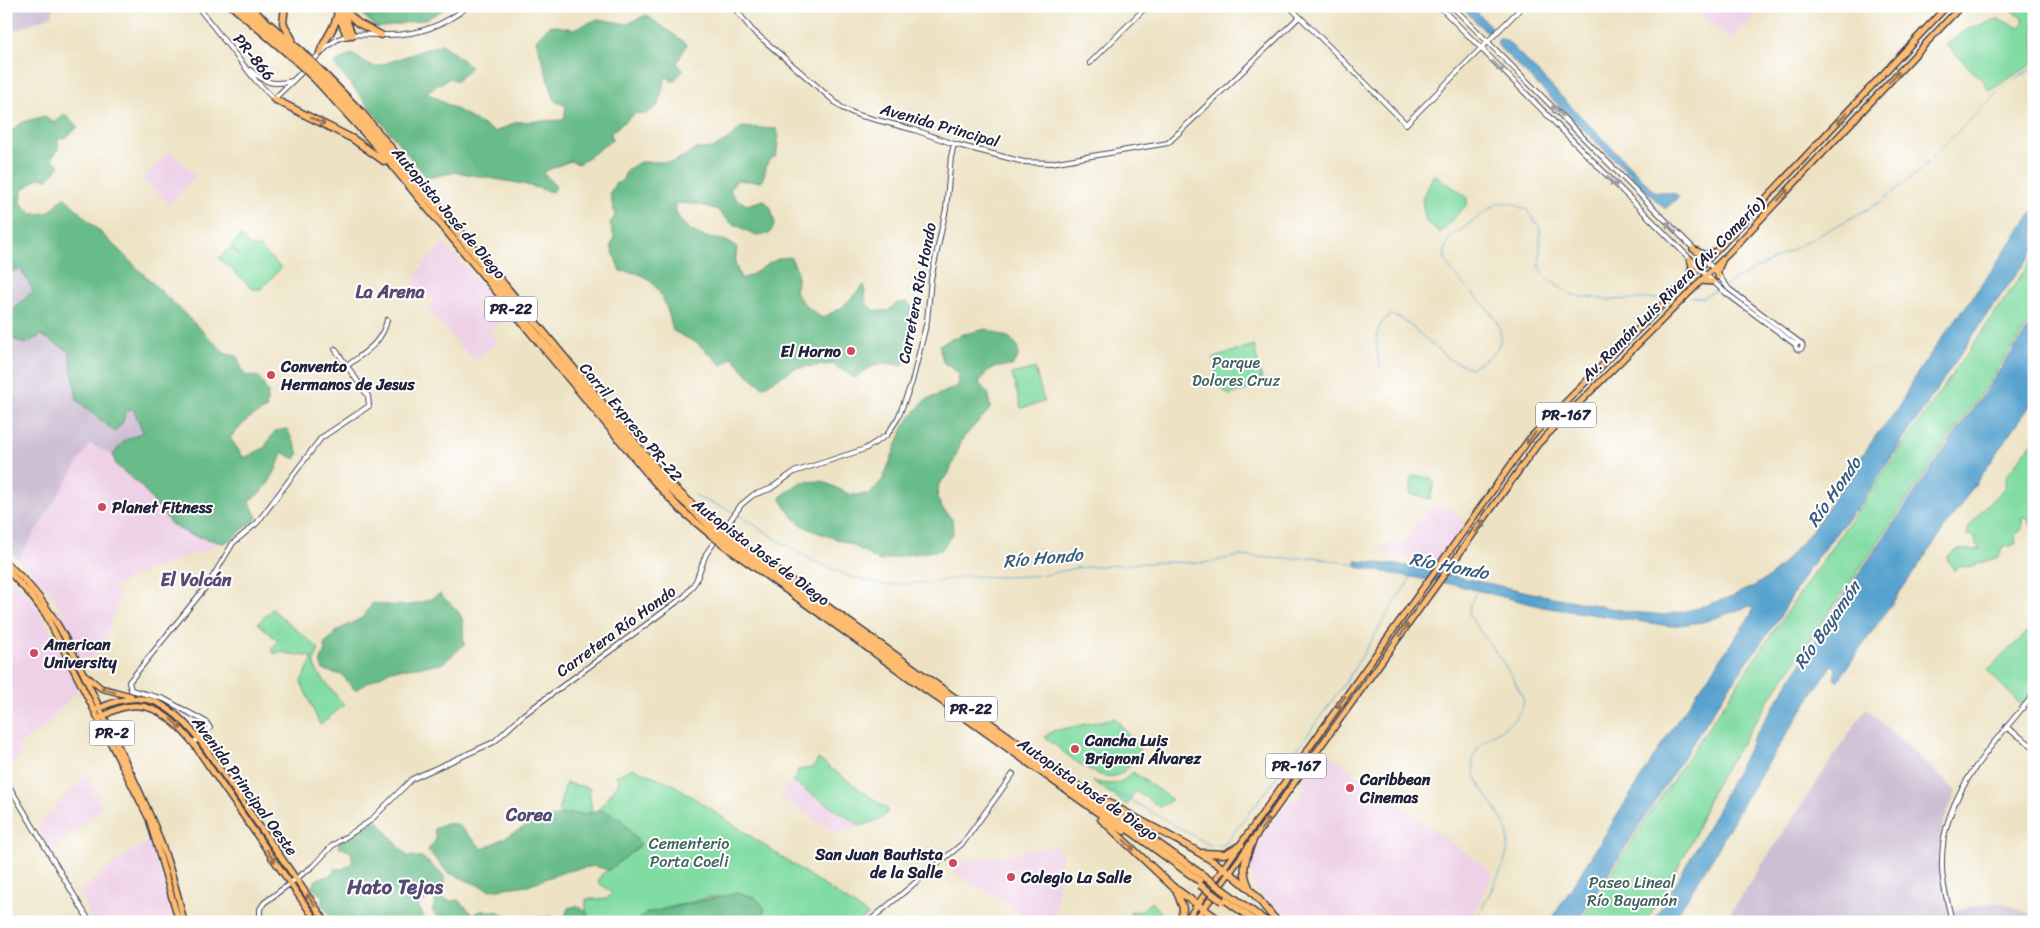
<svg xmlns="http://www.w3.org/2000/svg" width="2040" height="928" viewBox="0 0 2040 928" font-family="Sriracha,sans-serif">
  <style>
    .built { fill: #eed0e7 }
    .industrial { fill: #ccbed3 }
    .green { fill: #81dca3; stroke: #527f6f }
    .forest { fill: #68bc89; stroke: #456f62 }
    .water { fill: #56a2ce; stroke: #3c6284 }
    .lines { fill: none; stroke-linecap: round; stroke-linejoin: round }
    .stream { stroke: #56a2ce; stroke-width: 1 }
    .minor-casing { stroke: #403f50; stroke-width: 6 }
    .major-casing { stroke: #403f50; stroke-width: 8 }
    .highway-casing { stroke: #403f50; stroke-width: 9 }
    .minor { stroke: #fff; stroke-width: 4 }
    .major { stroke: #fdbc6f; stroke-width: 5 }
    .highway { stroke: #fdbc6f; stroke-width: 6 }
    .highway-bridge-casing { stroke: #403f50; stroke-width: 9; stroke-linecap: butt }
    .highway-bridge { stroke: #fdbc6f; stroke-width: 6 }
    .oneway { stroke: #9c9ca7 }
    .oneway2 { stroke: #906f55 }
    .poi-dot { fill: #d1495b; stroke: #fff; stroke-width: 2 }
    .labels { text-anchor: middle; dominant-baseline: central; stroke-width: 4; stroke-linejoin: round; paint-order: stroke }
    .shield { fill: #fff; stroke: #646476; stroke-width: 1 }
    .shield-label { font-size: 15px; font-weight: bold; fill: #22223b }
    .street-label { font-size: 16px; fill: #22223b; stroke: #fff }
    .poi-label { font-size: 16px; font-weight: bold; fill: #22223b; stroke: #fff; text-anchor: start }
    .park-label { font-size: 16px; fill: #43635f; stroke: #fff }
    .neighbourhood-label { font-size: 18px; font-weight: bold; fill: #574b74; stroke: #fff }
    .water-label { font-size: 18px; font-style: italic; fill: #395c7d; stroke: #fff }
    .district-label { font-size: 21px; font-weight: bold; fill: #574b74; stroke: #fff }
  </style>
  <rect width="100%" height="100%" fill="#fff"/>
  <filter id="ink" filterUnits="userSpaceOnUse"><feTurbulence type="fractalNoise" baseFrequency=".02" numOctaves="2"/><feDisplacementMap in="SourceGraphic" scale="10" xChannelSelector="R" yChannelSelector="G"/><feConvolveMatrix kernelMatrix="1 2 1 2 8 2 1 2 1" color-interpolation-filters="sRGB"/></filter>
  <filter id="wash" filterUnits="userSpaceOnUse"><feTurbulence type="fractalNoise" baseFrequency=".0096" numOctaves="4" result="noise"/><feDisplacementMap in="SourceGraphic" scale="20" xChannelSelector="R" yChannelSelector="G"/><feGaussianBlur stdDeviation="1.12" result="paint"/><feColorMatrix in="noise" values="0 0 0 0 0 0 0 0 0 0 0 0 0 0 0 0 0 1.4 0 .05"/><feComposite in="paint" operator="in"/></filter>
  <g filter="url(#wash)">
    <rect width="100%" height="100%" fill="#ede3c4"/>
    <path class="built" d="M1688,6H1764L1731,40L1700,12Z
      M170,151L196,176L169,204L142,179Z
      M443,242L506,313L503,320L490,332L497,342L474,361L429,310L433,300L413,283L417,273Z
      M90,444L113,455L116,465L141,486L172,525L223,543L142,573L114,586L119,598L102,650L82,662L54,611L60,607L45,586L18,559Z
      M1438,507L1453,510L1466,523L1441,559L1425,562L1379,550L1380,547L1403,542L1428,510Z
      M8,574L37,606L80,688L37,735L34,733L17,747L22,755L6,769V576Z
      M1323,750L1493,872L1471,922H1292L1261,897L1254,886L1251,873L1250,861L1254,848L1287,801L1299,799L1306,787L1304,784V777Z
      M87,774L102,806L52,853L37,826Z
      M789,782H791L861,826L835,833L780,797Z
      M149,840L167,889L172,922H94L78,894L108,868Z
      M1056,846L1055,852H1062L1055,922H1028L1004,900L972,884L953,871L963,862Z"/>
    <path class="industrial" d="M6,6H55L51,16L17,30H6Z
      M21,269L33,292L8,316L6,321V272Z
      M6,332L8,336L41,335L69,351L77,400L123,422L125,413L133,408L143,432L124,441L113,455L90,444L18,559L6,551Z
      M1866,708L1956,791L1943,824L1938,861L1953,910L1999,902L2034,915V922H1724Z"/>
    <path class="green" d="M2007,6H2034V63L1989,91L1984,82L1946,45L1968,29L1998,19L2020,28L2024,20Z
      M1434,174L1467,197V204L1440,233L1426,222L1422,199Z
      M241,236L252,247H259L281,268L261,289H253L219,258L230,247L242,258L231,246Z
      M2034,257V316L1771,697L1712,790L1694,836L1669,885L1645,922H1580L1653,809L1784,616Z
      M1254,345L1263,385L1229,395L1218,386L1213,358Z
      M1035,368L1044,402L1021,408L1012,374Z
      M2034,440V527L2029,525V518L2022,517V529L2015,535L2016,544L2002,548L1999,557L1968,567L1959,565L1954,571L1947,558C1956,545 1967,552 1980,549L1975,543L1976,537L1967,535L1969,527L1982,510L2004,488L2007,475Z
      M1412,476L1431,478L1434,483L1430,499L1410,494Z
      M272,609L319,649L314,661L316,670L344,705L320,725L301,682L313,657L278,652L275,654L271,650L278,641L258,623Z
      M2034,626V689L2021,705L1987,670Z
      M1115,718L1140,749C1134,757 1129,769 1120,774C1099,786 1062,750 1045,737L1053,731Z
      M818,759L887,809V813L882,818L861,826L792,781L797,777L798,770C810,768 812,771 818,759Z
      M633,768L673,784L868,915L859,922H754L715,896L648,913L635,922H590L586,911V899H607L612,893L598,882L601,875L641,845L620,818L599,809L619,783L616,776Z
      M1133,772L1171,799L1172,800L1160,807L1135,791L1127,805L1093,781C1109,786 1122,785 1133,772Z
      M566,783L589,788L592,813L561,815L558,811Z
      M1151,902L1161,912L1160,922H1132L1130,911L1140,912Z"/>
    <path class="forest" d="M353,6H449L427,19L377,28Z
      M646,15L687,44L677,63L684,70L673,82L666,76L658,105L646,114L636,113L611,132L612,140L579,164L570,161L543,172L556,187L552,192L523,184L456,172L427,178L334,64L351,54L375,67L442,44L471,67L457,81L450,78L426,92L495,132L517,122L564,120L566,106L555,101L536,40L550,25L574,29L598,19L627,24Z
      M64,114L78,127L65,138L58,139V151L51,158L60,166L48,179L39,178L22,190L21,203L32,214L48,213L64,197L226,354L237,356L244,375L259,377L268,393L266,409L248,419L230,438L244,458L264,448L275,431L287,429L299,453L295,459L282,452C277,471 267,492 249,500L257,518L230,540L223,543L188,534L172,525L141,486L116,465L113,455L124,441L143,432L133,408L125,413L123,422L115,432L77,400L69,351L41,335L25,344C20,342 10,339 7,334C0,317 23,301 33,291L21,269L6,272V135L23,122L45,116L55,123Z
      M741,127L777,129L779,137L776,156L768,161L762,182L737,180L730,190L735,198L747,205L764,200L771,208L775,224L769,234L755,235L730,222L716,209L697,204L675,203C674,217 687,230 700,235C714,241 725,236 737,248L735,263L741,279C760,274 769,257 790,257C799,269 798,277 795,292L806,306L822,318L841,308L864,285L866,304L876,311H888L897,303L907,302L914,310V323L903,366C880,360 873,364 855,378L832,364L795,368L763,387L747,374L733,357L722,365L697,343L673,331C669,311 660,282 639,274C634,272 626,272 620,271L611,246L614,237L610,223L615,216L610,193L615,184L622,181L627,170L640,162H674L696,149L714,148L729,139Z
      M986,329L1010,338L1018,346V357L1012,366C993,367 989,366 979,383L989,395L990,409L963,438L948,475L939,484L937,498L942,508L952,519L953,534L941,550L906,555L879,561C868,555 857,546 845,542C812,529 798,532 780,497L801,482L822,481L851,495L870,494L883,479L905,424L924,401L958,386L959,374L943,362L939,345L960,335Z
      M440,594C448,603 462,611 463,623C464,631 462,635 465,644L442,664L391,670L355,690L342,675L323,670C319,662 321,659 325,652L324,645L338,630L362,618L373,603C400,607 415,608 440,594Z
      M599,809L620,818L641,845L609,870L594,866L567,871L528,885L490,890L447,872L428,850L436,840L434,829L443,824H457L483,849C508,837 534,819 561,815C575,812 587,817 599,809Z
      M378,821L407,856L422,857L444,876V891L435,893L418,905L426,922H334L322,904V896L311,887L317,879L332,875L335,869H343L353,862L351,852L339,847L338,842L356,831L363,830L371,822Z
      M737,893C751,896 757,896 765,909L761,922H635L647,913Z
      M437,897L451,901L458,900L473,914L481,911H496L519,920L551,916L555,922H442L432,911Z
      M576,906L586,911L590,922H582L575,914L572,922H563L568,908Z"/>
    <path class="water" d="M1461,6H1471L1491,27L1493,32L1491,35L1487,33Z
      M1499,38L1507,41L1654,191L1676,194L1679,197L1665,209L1500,48L1497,44Z
      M2034,210V251L1988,313L1863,500L1810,566L1779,618L1729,687L1577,922H1550L1673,727L1751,615L1753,608L1750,606L1703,622L1670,626L1543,607L1456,585L1356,567V561L1407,566L1542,595L1631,612L1665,615L1691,610L1728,598L1754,586L1771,576L1810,533L1877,434L1899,408L1912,381L1938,343L1967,305Z
      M2034,320V400L1837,682L1834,678L1836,669L1832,665L1830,667L1745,799L1715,854L1672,922H1653L1707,829L1756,734L1847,591Z"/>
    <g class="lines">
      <path class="stream" d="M1722,287L1879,203L1917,173L2003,87L2034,67
        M1691,297L1701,298L1718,289
        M1380,367C1376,347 1372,328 1390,315L1403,319L1450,360L1471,368C1478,363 1491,357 1496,350C1518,315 1454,290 1445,258C1443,253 1447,245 1448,239L1498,203H1511L1527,210L1540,228V268L1548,279L1571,295L1609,300L1662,298
        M694,494C706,504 720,504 733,512
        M737,514L802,555L823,565L852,577L885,585L935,582L967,576L1008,577L1045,575L1075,568L1161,562L1204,563L1240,556L1282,559L1315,557L1356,565
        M1107,791L1127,798L1213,847L1225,844L1273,782L1347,680L1411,577
        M1476,922C1485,898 1511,862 1508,837C1506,813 1470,784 1473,761C1477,731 1519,733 1524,699L1509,671L1469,615L1470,605L1476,592"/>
    </g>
  </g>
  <g filter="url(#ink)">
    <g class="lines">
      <defs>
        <path id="minor" d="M197,6L256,81L274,99L305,69
          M733,6L752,30L842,108L858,115L915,130L954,144L1024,162L1051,163L1168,143L1299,17
          M1289,6L1406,124L1523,6
          M1439,6L1706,275L1726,293L1796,345
          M1452,6L1713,268L1729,289L1799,342
          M312,62C319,54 327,45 338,39C352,32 367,35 383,35C414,36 443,27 468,6
          M1090,63L1147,6
          M250,70C267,84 272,85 293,81
          M1795.5 346a3.5 3.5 0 1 1 7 0a3.5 3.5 0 1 1-7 0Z
          M347,366C365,352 382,343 387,320
          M722,532L741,505L753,495L770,489L794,472L865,449L887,435L898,418L912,382L927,321L931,279L946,209L951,157L954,144
          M2006,727L2034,747
          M193,743L210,728L206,722L164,699L131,690L129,682L209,583L233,543L257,523L321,438L369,406L368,396L335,349
          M6,781L90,922
          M260,922V909L264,903L313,866L332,846L370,821L412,779L494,742L523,715L685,596L696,581L706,554L718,537
          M868,922L963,843L1013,774
          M1952,922C1948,902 1941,882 1942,861C1942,793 1994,744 2034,694"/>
        <path id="major" d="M1693,249L1705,255L1713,252
          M1690,275L1692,266L1690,259
          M1718,277V270L1722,261
          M1700,281L1713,282
          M6,563C54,602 77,661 103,715C137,786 168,843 184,922
          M6,569L29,593L46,615L149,819L179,922
          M85,675L101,688L131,696
          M98,709C143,686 169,702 199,739L326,922
          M102,717C140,692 168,712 193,743L317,922
          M1185,922L1530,438L1721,246L1947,6
          M1194,922L1538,444L1728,254L1961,6"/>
        <path id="highway" d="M232,6L294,59
          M240,6L298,55
          M248,6L301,51
          M285,6L283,23L292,39
          M335,6L347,36
          M340,6L358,23L381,35
          M342,10L352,35
          M320,53C325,37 336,29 338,11
          M322,72L362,113L667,481L715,526
          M319,75L376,137
          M315,79L371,140L653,480L680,509L710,534
          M274,99L353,139L384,161
          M374,135L407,177
          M406,173L445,219
          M453,228L508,296
          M504,295L659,479L713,529
          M737,542L1205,877
          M734,545L1201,882
          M731,550L1124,831
          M1104,800C1150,828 1203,849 1245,885C1257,895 1266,910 1278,922
          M1101,819L1173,887L1222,922
          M1203,853L1225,854L1241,845
          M1249,887C1240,869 1246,857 1253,840
          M1177,892L1183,908L1181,922
          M1227,893L1267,922
          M1223,898L1256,922"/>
      </defs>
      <use href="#minor" class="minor-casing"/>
      <use href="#major" class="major-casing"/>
      <use href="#highway" class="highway-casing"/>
      <use href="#minor" class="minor"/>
      <use href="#major" class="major"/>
      <use href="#highway" class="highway"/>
      <defs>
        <path id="highway-bridge" d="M301,51L322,72
          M298,55L319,75
          M294,59L315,79
          M715,526L737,542
          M713,529L734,545
          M710,534L731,550
          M1205,877L1227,893
          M1200,885L1222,901"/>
      </defs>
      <use href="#highway-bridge" class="highway-bridge-casing"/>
      <use href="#highway-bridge" class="highway-bridge"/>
    </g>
    <defs><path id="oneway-shaft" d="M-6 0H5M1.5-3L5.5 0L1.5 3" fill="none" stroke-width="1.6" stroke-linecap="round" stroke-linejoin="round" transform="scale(1.25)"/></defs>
    <g class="oneway">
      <use href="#oneway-shaft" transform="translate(1498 66) rotate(45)"/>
      <use href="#oneway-shaft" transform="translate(1557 111) rotate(-135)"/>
      <use href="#oneway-shaft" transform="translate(1612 181) rotate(45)"/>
      <use href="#oneway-shaft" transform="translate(1671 227) rotate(-135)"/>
    </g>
    <g class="oneway2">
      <use href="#oneway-shaft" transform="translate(1894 77) rotate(-47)"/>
      <use href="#oneway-shaft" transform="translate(1842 118) rotate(133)"/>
      <use href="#oneway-shaft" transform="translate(318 121) rotate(25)"/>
      <use href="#oneway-shaft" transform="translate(1783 195) rotate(-47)"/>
      <use href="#oneway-shaft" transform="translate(1531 438) rotate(128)"/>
      <use href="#oneway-shaft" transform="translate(1480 526) rotate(-54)"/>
      <use href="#oneway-shaft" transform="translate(1404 630) rotate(-55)"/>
      <use href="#oneway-shaft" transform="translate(108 690) rotate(-161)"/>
      <use href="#oneway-shaft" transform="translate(1341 702) rotate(125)"/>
      <use href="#oneway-shaft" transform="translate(176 724) rotate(43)"/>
      <use href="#oneway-shaft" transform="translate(1265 824) rotate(-55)"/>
      <use href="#oneway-shaft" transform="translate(1129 845) rotate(44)"/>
      <use href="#oneway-shaft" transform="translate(271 856) rotate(55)"/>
      <use href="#oneway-shaft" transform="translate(311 900) rotate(-125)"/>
    </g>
  </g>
  <g class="poi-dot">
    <circle cx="851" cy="351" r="5"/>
    <circle cx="271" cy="375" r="5"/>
    <circle cx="102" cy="507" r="5"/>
    <circle cx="34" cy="653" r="5"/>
    <circle cx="1075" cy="749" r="5"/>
    <circle cx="1350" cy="788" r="5"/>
    <circle cx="953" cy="863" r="5"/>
    <circle cx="1011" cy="877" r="5"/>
  </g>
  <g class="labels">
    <g class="shield">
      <rect x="485" y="296.5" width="52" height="25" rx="4"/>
      <rect x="1536" y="402.5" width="60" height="25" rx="4"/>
      <rect x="945" y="696.5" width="52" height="25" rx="4"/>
      <rect x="89.5" y="720.5" width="45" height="25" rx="4"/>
      <rect x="1266" y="753.5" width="60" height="25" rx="4"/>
    </g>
    <g class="shield-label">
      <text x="511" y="309">PR-22</text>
      <text x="1566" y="415">PR-167</text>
      <text x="971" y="709">PR-22</text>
      <text x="112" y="733">PR-2</text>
      <text x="1296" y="766">PR-167</text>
    </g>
    <g class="street-label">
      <text transform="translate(254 57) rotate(51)">PR-866</text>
      <text transform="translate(940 125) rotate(16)">Avenida Principal</text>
      <text transform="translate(449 213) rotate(50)">Autopista José de Diego</text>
      <text transform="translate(1673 289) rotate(-45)">Av. Ramón Luis Rivera (Av. Comerío)</text>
      <text transform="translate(917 293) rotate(-79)">Carretera Río Hondo</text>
      <text transform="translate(631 422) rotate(50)">Carril Expreso PR-22</text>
      <text transform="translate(761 552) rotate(37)">Autopista José de Diego</text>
      <text transform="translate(616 631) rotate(-36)">Carretera Río Hondo</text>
      <text transform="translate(245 786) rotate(54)">Avenida Principal Oeste</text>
      <text transform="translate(1088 789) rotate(35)">Autopista José de Diego</text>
    </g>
    <g class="poi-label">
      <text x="841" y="351" text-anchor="end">El Horno</text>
      <text x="281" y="366">Convento<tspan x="281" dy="18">Hermanos de Jesus</tspan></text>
      <text x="112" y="507">Planet Fitness</text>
      <text x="44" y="644">American<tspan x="44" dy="18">University</tspan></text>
      <text x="1085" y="740">Cancha Luis<tspan x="1085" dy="18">Brignoni Álvarez</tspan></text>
      <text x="1360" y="779">Caribbean<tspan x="1360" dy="18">Cinemas</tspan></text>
      <text x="943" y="854" text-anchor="end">San Juan Bautista<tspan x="943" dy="18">de la Salle</tspan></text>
      <text x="1021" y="877">Colegio La Salle</text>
    </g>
    <g class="park-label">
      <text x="1236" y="362">Parque<tspan x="1236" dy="18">Dolores Cruz</tspan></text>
      <text x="689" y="843">Cementerio<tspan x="689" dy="18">Porta Coeli</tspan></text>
      <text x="1632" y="882">Paseo Lineal<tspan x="1632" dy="18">Río Bayamón</tspan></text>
    </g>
    <g class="neighbourhood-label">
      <text x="390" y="292">La Arena</text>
      <text x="196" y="580">El Volcán</text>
      <text x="529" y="815">Corea</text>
    </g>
    <g class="water-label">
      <text transform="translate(1834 492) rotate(-55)">Río Hondo</text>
      <text transform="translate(1043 558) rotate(-5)">Río Hondo</text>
      <text transform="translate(1449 566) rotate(11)">Río Hondo</text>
      <text transform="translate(1827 625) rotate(-55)">Río Bayamón</text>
    </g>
    <g class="district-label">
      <text x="395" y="887">Hato Tejas</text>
    </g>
  </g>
  <rect width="2040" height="928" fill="none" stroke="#fff" stroke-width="25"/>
</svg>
